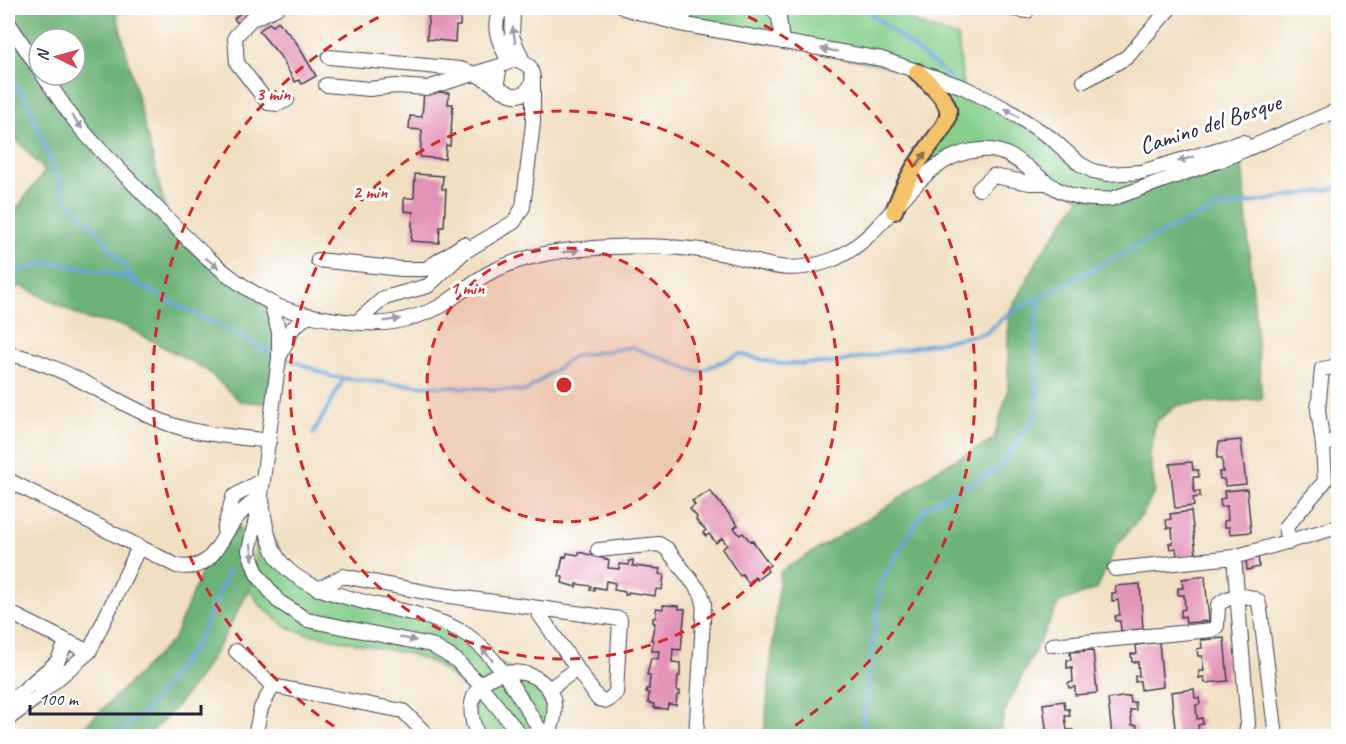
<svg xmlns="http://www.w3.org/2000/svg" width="1346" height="744" viewBox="0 0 1346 744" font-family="Caveat,sans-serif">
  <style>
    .green { fill: #85cf8b; stroke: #547863; stroke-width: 1.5 }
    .forest { fill: #6cb277; stroke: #476a59; stroke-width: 1.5; fill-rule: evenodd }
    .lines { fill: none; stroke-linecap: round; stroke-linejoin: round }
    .stream { stroke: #67a5d9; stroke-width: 4 }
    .building { fill: #e393b8 }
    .minor-casing { stroke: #413e4f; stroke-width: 16 }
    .major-casing { stroke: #413e4f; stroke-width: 20 }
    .minor { stroke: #fff; stroke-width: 14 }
    .major { stroke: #f3c26a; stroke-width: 16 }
    .oneway { fill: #9c9ca7 }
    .oneway2 { fill: #8a7252 }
    .ring { fill: none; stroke: #d62828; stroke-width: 3; stroke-dasharray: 10 8 }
    .labels { text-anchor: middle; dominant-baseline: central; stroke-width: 6; stroke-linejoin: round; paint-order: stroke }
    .street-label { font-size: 24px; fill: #22223b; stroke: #fff }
    .centre { fill: #d62828; stroke: #fff; stroke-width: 3 }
    .ring-label { font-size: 18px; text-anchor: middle; font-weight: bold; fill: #d62828; stroke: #fff; stroke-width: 6; stroke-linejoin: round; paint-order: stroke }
  </style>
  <rect width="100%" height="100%" fill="#fff"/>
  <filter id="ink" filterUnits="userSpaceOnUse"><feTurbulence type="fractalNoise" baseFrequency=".0167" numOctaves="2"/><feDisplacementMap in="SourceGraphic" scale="12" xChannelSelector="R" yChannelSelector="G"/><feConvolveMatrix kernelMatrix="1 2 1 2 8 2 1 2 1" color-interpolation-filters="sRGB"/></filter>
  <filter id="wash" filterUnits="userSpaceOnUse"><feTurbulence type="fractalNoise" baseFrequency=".008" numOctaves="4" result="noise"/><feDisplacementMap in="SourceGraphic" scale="24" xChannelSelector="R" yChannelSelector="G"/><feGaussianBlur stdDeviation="1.35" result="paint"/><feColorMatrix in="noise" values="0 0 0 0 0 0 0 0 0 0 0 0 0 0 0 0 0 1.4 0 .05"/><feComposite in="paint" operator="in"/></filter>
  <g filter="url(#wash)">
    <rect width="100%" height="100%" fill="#f1dfc2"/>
    <path class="green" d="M688,8H902L917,24L958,37L963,87L1107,174L1217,151L1127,195L1080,198L1010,155L963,153L894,211L948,119L917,72L680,24Z
      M266,524L291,574L447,623L490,658L549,689L548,736H478L474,695L434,663L410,654L305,633L285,626L260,605L249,589L257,574L253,525Z"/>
    <path class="forest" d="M8,8H115L168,219L271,303L279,332L273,404L240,401L205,369L123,325L86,319L22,286L8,290V220L45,171L8,131ZM39,39H75V75H39Z
      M1241,152L1262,399L1178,405L1155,423L1150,456L1155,491L1142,515L1116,546L1097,589L1059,602L1004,713L1000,736H764L780,572L892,504L935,471L994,439L1008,391V314L1040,256L1080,198L1111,199Z
      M239,526L257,574C228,632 197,693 147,736H75L173,640L206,562L221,541Z"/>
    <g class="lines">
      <path class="stream" d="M864,8L950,77
        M8,77L26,98L65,197L103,238L136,282
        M8,272L53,262L119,275L272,353
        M286,358L333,377L396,384L526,391L574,356L632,347L699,372L739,354L781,364L834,363L986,333L1008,314L1163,232L1215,209L1338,188
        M313,434L344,378
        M112,736L148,709L199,639L228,572
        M861,736L881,581L926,507L1000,467L1037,413L1035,326L1040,297"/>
    </g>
    <g id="blocks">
      <path class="building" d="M245,8L253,15L242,27L234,19Z
        M416,8H461L460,26H456L455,42L427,39L429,10Z
        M278,21L296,42L316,76L302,84L299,80L295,82L280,56L259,31L269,23L273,26Z
        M424,91L449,93L448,104H453L450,146L446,145L445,159L420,157L422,130L409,129L410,116L422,117Z
        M415,174L443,176L442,189H446L444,227H440L439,243L411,241L413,212L404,211V198H414Z
        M1241,440L1246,484L1225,486L1224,479H1220L1219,472H1223L1222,458H1217L1219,442Z
        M1192,462L1193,470H1198L1199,477H1193L1194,492L1200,491V497L1193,498L1194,506L1175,508L1170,464Z
        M1247,489L1251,532L1230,534L1229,527H1224V521L1228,520L1227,506L1221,507L1220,499L1225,498L1224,491Z
        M710,491L738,525L734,528L740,535L743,533L750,541L752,540L770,565L766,568L768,571L757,580L755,577L748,583L742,574L740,576L722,549L727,545L722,538L716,543L709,534L706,536L703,533L706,530L696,520L697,517L690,509L695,505L692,501Z
        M1191,511L1196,554L1177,557L1176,548L1170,549L1169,543H1173L1172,528H1167L1166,520L1171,519L1170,514Z
        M579,552L609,560L608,568L619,569V564L629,565V561L633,560V566L660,569L659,574L664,575L662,590L656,589L655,596L628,592V595H625V592L614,590L615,583L606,581L605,589L594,587V590H590L591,586L577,584L576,587L562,583L563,577L559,576L563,556L566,557L567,553L579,555Z
        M1258,554L1259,567L1247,570L1246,558Z
        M1205,576L1209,621L1186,623L1185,616L1181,617V610L1185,609L1184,595H1178V588H1183L1182,579Z
        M1140,584L1143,629L1121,631L1120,621H1116L1115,616L1120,615L1118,600L1112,601V593H1116L1115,586Z
        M663,605L679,606V609H685L681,650L673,649L672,662L680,663V676H678L677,691H680V695H677L676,705L668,704L667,709L654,708V704L648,703L649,693L646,692V689H649L650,675H647L651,658L658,659L659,651H652L653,640H651L655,623H653V618L656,617V608L663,609Z
        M1224,638L1228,681L1205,683L1204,677L1199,678V671H1204L1202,656H1198L1197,649L1202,648L1201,640Z
        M1159,642L1163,687L1141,690L1140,681L1135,682V676H1139L1138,662H1132L1131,654H1137L1136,645Z
        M1093,650L1097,693L1075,695V687L1069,688L1068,683L1073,682L1072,667L1067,668V660H1071L1070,652Z
        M1194,689L1195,698H1199L1200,704L1196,705L1197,719L1202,718L1203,724L1198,725L1199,734L1176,736L1171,692Z
        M1130,696L1131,703L1135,702L1136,710H1130L1132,725H1137L1138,733H1132V736H1112L1108,699Z
        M1064,701L1065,709H1069L1070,716H1065L1067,730H1073L1074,736H1047L1043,704Z"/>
    </g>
  </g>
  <g filter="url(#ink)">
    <use href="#blocks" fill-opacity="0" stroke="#413e4f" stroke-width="1.5"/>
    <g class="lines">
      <defs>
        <path id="minor" d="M261,8L235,37L237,63L268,103L278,104L287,100
          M503,8C489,24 500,44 508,60
          M508,8L513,14L512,36L523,61
          M624,8L680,24L882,59L963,87L1008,110L1051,138L1080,164L1093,171L1107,174L1141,172L1243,142
          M772,8L779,17L782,42
          M1009,8L1027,11
          M255,18L277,8
          M8,22L39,69
          M680,24L688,8
          M329,57L460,69C470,72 479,75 487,80C499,87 516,105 529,88C534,81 533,73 529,66L516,59L500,66L497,82L501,90
          M43,75C55,92 66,110 79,126C101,153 128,177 152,203C189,241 224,278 271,303C296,316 366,327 393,322C408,319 428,313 441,306C458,295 474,280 493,271C520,258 552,251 583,249C626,245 671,245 714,252C761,259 779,278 829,261C891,239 913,154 981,150C1013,147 1032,175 1057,189C1075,199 1092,200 1111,199L1221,160L1338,110
          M1084,81L1127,57L1170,8
          M326,85L369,89L396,86L427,88L500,66
          M979,189L993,176L1030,183H1047
          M318,260L402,269H426L464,244
          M271,303L279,332V358L261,495L249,551L257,574L278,601L307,620L431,645L456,660L480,685L521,736
          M358,321L384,298L428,286L464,252L514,222L523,207L533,123V78
          M8,354C63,363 112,402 164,422C196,435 234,436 269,441
          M281,354L292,329L307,316
          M1323,446L1318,410L1322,369L1338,366
          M8,480L177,566C216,573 218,537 240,514C246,507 254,501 261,495
          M262,500C264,516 266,534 273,549C297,608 417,600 467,635C501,659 522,703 544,736
          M224,530L233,497L263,479
          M1289,542L1286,527L1325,481L1323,446L1338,438
          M598,550L659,544L667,549L701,593L704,603L696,736
          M1234,557L1248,724L1245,736
          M1115,569L1234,557L1338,527
          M318,589L343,576L435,594L620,619L616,693L607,701L598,699L535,608
          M8,612L89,652
          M1052,645L1212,630L1217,626L1218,605C1229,595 1245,593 1258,601L1260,609L1276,736
          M236,651L273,686L403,711L428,736
          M26,688L57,662L67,641
          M549,689L577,669
          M40,694L89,652L139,547
          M8,703L23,691
          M8,719L36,698
          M255,736L261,708L273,686
          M478,736C440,652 586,650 548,736"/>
        <path id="major" d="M894,211C901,194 908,176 919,161C949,115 967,116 917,72"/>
      </defs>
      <use href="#minor" class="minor-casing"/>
      <use href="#major" class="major-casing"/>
      <use href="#minor" class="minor"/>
      <use href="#major" class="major"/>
    </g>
    <defs><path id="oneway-solid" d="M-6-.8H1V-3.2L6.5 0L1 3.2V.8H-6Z" transform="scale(1.5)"/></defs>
    <g class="oneway">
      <use href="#oneway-solid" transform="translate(514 35) rotate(-100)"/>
      <use href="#oneway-solid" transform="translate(829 50) rotate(-170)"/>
      <use href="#oneway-solid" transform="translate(1012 113) rotate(-148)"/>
      <use href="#oneway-solid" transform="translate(77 122) rotate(52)"/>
      <use href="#oneway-solid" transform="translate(1186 159) rotate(164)"/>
      <use href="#oneway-solid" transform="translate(571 251) rotate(-9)"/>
      <use href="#oneway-solid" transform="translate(212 263) rotate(38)"/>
      <use href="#oneway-solid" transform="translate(392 320) rotate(-9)"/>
      <use href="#oneway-solid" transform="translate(252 552) rotate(83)"/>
      <use href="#oneway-solid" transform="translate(408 639) rotate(12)"/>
      <use href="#oneway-solid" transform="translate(487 654) rotate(-131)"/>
    </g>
    <use class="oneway2" href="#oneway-solid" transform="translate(921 159) rotate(-55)"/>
  </g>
  <circle cx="564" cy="385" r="137" fill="#d62828" fill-opacity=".12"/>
  <g class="ring">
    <circle cx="564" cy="385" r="137"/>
    <circle cx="564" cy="385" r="274"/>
    <path d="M349 736A412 412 0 0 1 396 9M732 9A412 412 0 0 1 779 736"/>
  </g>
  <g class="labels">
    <g class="street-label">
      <text transform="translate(1210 124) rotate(-18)">Camino del Bosque</text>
    </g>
  </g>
  <circle cx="564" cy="385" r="9" class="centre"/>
  <g class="ring-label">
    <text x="273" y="100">3 min</text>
    <text x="370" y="198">2 min</text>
    <text x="467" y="294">1 min</text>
  </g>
  <rect width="1346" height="744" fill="none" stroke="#fff" stroke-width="30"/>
  <g transform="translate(57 57) rotate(275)"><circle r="28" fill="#ffffff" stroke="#a7a7b1" stroke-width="1.5"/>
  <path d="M0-4.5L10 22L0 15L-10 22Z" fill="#d1495b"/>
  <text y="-9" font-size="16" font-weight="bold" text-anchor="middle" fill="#22223b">N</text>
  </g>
  <path d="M30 705v9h171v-9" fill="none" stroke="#22223b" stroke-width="3"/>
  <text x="39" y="705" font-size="18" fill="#22223b" stroke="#ffffff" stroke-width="4.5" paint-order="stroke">100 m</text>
</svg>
